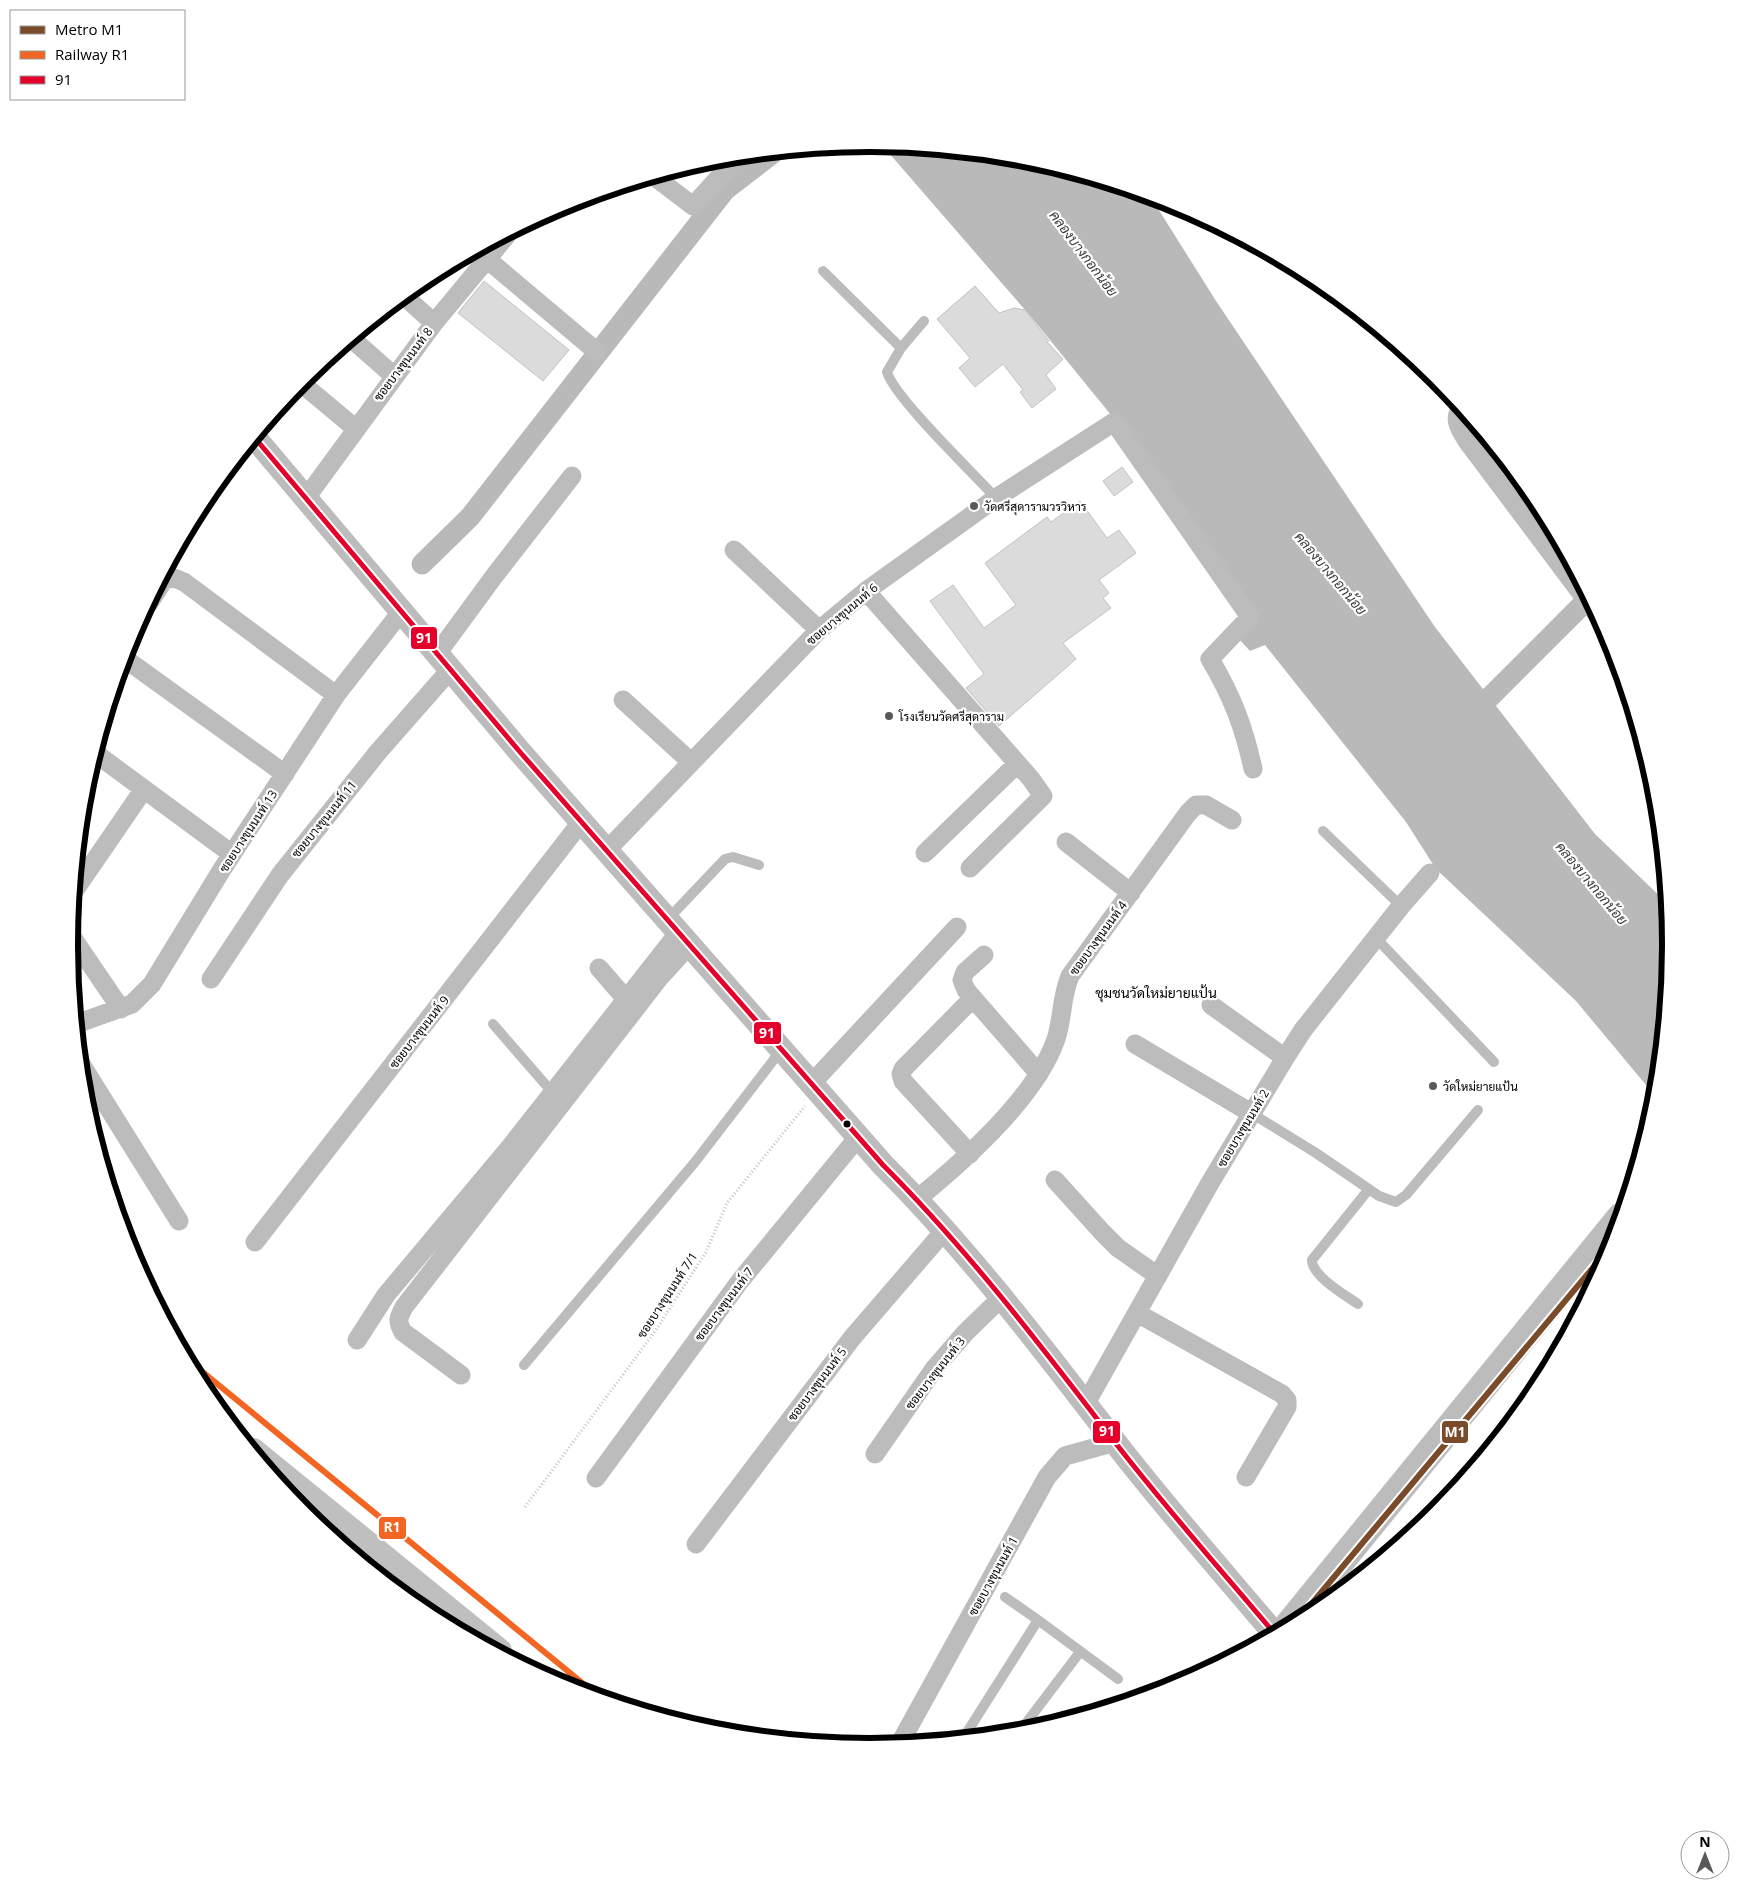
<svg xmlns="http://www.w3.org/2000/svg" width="1740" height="1890" viewBox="0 0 1740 1890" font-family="'Open Sans',Sarabun,sans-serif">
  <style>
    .water { fill: #b9b9b9 }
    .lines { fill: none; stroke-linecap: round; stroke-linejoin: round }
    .canal { stroke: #b9b9b9; stroke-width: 21 }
    .building { fill: #dbdbdb; stroke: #c2c2c2 }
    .primary-casing { stroke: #dbdbdb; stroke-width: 29 }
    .path { stroke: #c2c2c2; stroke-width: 3; stroke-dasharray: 1 2.5; stroke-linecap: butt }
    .service { stroke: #bcbcbc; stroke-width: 10 }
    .minor { stroke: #bcbcbc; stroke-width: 19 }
    .tertiary { stroke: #bcbcbc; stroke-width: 24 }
    .secondary { stroke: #bfbfbf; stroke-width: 26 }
    .primary { stroke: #bcbcbc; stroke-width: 28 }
    .rail { stroke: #bcbcbc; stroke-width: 4; stroke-dasharray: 8 2.5 1 2.5; stroke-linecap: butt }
    .bus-1-casing { stroke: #fff; stroke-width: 9 }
    .bus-1 { stroke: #e4002b; stroke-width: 5 }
    .rail-1-casing { stroke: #fff; stroke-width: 10 }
    .rail-1 { stroke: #f26522; stroke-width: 6 }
    .metro-1-casing { stroke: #fff; stroke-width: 10 }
    .metro-1 { stroke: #7a4b2a; stroke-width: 6 }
    .poi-dot { fill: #595959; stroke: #fff; stroke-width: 2 }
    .bus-dot { fill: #000; stroke: #fff; stroke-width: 2 }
    .labels { text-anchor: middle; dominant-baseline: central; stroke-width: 4.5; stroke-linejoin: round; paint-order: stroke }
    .street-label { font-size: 12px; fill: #000; stroke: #fff }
    .poi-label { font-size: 12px; fill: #000; stroke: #fff; text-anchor: start }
    .water-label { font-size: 14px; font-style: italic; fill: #3c3c3c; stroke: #fff }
    .neighbourhood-label { font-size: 14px; fill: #000; stroke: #fff }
    .rim { fill: none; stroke: #000; stroke-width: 6 }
    .line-badge { stroke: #fff; stroke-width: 2 }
    .badge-label { font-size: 14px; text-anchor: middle; font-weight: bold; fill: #fff }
  </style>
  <rect width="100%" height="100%" fill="#fff"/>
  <path class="water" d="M882,145L1027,159L1152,199L1216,301L1435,627L1595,834L1667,903L1671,945L1656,1097L1576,1001L1436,869L1406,822L1265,645L1250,651L1238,638L1257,621L1111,415L1032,318Z"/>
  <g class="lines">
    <path class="canal" d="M422,564L470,517L725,190L773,153
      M1469,718L1589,598"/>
  </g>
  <path class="building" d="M484,281L569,350L543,381L458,313Z
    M975,286L999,313L1014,308L1025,310L1049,341L1047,342L1063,359L1046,375L1056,389L1032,408L1020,392L1023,390L1003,364L975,387L959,368L970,358L937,319Z
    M1122,467L1133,482L1114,496L1103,481Z
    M1080,501L1107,538L1119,530L1136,553L1099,580L1109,593L1103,598L1111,608L1063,643L1076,659L999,726L966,688L984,674L930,601L953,585L984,628L1016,605L985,563L1047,517L1051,522Z"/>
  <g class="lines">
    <defs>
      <path id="primary" d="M1288,1626L1621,1217"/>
    </defs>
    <use href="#primary" class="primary-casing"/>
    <path class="path" d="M525,1507L656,1330L706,1252L727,1203L805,1106"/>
    <path class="service" d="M823,271L901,348
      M924,321L901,348L887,372C894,397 974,474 996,498
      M1323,831L1401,906
      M668,919L725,859L733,857L759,865
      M1376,938L1494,1062
      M493,1024L552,1092
      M1251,1113L1316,1153L1379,1196L1396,1202L1406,1195L1478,1110
      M1358,1304C1345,1295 1312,1276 1312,1260L1369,1189
      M524,1365L695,1162L782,1049
      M1005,1597L1038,1620
      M1020,1731L1080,1652
      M964,1737L1038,1620L1118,1679"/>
    <path class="minor" d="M655,177L693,206L730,165
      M488,260L596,351
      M404,296L434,323
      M352,339L394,376
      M307,388L355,428
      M1461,409C1452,419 1461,431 1467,441L1599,617
      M306,498L434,323L507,235
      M734,550L819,630
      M866,591L1031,779L1043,796L970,868
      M149,603L164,580L174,578L184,582L336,695
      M437,654L495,575L572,476
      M124,658L285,774
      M623,700L691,762
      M95,753L232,854
      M1066,842L1131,893
      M607,850L819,630L866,591L996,498L1114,422L1250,617L1210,659C1232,696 1244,727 1253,769
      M925,853L1017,764
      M74,891L144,789
      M70,934L121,1009
      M984,955L965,972L962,980L966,990L1039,1074
      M599,968L625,998
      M211,979L280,875L378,752L450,670
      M1211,1005L1285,1058
      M76,1024L132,1004L152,984L221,871L336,695L401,612
      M1135,1044L1251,1113
      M81,1064L179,1221
      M812,1083L957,927
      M970,1154L903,1081L901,1074L903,1069L972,999
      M1055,1180L1102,1232L1118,1248L1158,1276
      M917,1199C964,1161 1036,1097 1056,1039C1063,1018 1061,997 1070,976L1188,813L1196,805H1206L1232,820
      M255,1242L582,821
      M1137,1313L1282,1394L1287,1400V1407L1246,1477
      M357,1340L386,1295L510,1147L679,932
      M461,1375L403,1332C397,1322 398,1318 404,1307L660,977L690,944
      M1086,1403L1210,1183L1285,1058L1303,1030L1401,906L1430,873
      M875,1454L934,1369L965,1333L1001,1298
      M596,1478L740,1281L859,1136
      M696,1544L852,1338L945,1230
      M900,1743L1047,1477L1065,1456L1115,1442"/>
    <path class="tertiary" d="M255,438L520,752L883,1165C968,1250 1041,1346 1114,1441C1165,1507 1220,1569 1274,1633"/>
    <path class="secondary" d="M253,1451L499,1651"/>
    <use href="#primary" class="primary"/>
    <path class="rail" d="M188,1360L597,1695"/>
    <defs>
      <path id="bus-1" d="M255,438L520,752L883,1165C968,1250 1041,1346 1114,1441C1165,1507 1220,1569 1274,1633"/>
    </defs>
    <use href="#bus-1" class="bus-1-casing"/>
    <use href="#bus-1" class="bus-1"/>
    <defs>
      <path id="rail-1" d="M188,1360L597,1695"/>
    </defs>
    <use href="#rail-1" class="rail-1-casing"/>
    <use href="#rail-1" class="rail-1"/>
    <defs>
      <path id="metro-1" d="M1298,1620L1612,1245"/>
    </defs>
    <use href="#metro-1" class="metro-1-casing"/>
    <use href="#metro-1" class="metro-1"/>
  </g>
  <g class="poi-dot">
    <circle cx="974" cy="506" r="5"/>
    <circle cx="889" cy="716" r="5"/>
    <circle cx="1433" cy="1086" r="5"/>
  </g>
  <circle class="bus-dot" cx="847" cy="1124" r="4.5"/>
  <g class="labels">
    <g class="street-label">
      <text transform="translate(403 364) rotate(-53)">ซอยบางขุนนนท์ 8</text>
      <text transform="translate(842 614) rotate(-40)">ซอยบางขุนนนท์ 6</text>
      <text transform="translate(324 819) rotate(-51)">ซอยบางขุนนนท์ 11</text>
      <text transform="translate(248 831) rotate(-57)">ซอยบางขุนนนท์ 13</text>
      <text transform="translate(1098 938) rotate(-54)">ซอยบางขุนนนท์ 4</text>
      <text transform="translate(419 1032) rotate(-52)">ซอยบางขุนนนท์ 9</text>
      <text transform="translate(1243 1128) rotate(-59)">ซอยบางขุนนนท์ 2</text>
      <text transform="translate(667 1295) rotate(-57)">ซอยบางขุนนนท์ 7/1</text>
      <text transform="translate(724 1304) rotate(-53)">ซอยบางขุนนนท์ 7</text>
      <text transform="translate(935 1373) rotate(-52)">ซอยบางขุนนนท์ 3</text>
      <text transform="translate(817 1384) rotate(-53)">ซอยบางขุนนนท์ 5</text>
      <text transform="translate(993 1576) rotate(-61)">ซอยบางขุนนนท์ 1</text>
    </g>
    <g class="poi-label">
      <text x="984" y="506">วัดศรีสุดารามวรวิหาร</text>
      <text x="899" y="716">โรงเรียนวัดศรีสุดาราม</text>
      <text x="1443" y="1086">วัดใหม่ยายแป้น</text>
    </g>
    <g class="water-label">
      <text transform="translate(1084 253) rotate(53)">คลองบางกอกน้อย</text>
      <text transform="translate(1331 573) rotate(50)">คลองบางกอกน้อย</text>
      <text transform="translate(1592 883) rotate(50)">คลองบางกอกน้อย</text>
    </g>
    <g class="neighbourhood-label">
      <text x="1156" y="992">ชุมชนวัดใหม่ยายแป้น</text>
    </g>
  </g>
  <path d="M0 0H1740V1890H0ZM870 152H870A792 792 0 0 1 1662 944V946A792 792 0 0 1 870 1738H870A792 792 0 0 1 78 946V944A792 792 0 0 1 870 152Z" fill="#fff" fill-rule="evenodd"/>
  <path class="rim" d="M870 152H870A792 792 0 0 1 1662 944V946A792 792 0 0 1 870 1738H870A792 792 0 0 1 78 946V944A792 792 0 0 1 870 152Z"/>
  <g class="line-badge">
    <rect x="410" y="626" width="28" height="24" rx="5" fill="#e4002b"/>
    <rect x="753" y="1021" width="29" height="24" rx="5" fill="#e4002b"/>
    <rect x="1092" y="1420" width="29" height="24" rx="5" fill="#e4002b"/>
    <rect x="1441" y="1420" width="28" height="24" rx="5" fill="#7a4b2a"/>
    <rect x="378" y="1516" width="29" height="24" rx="5" fill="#f26522"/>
  </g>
  <g class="badge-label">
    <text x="424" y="643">91</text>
    <text x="767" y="1038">91</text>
    <text x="1107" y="1436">91</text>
    <text x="1455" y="1437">M1</text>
    <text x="392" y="1532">R1</text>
  </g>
  <rect x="10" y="10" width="175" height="90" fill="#ffffff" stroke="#999999"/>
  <rect x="20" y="26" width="25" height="8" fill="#7a4b2a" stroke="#999999"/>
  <text x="55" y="35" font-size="15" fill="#000000">Metro M1</text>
  <rect x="20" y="51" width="25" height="8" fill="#f26522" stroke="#999999"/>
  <text x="55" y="60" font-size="15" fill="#000000">Railway R1</text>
  <rect x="20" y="76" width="25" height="8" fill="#e4002b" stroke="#999999"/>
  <text x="55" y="85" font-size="15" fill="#000000">91</text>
  <g transform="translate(1705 1855)"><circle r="24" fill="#ffffff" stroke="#999999"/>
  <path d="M0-4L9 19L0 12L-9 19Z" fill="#595959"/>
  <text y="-8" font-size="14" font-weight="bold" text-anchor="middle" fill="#000000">N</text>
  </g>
</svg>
